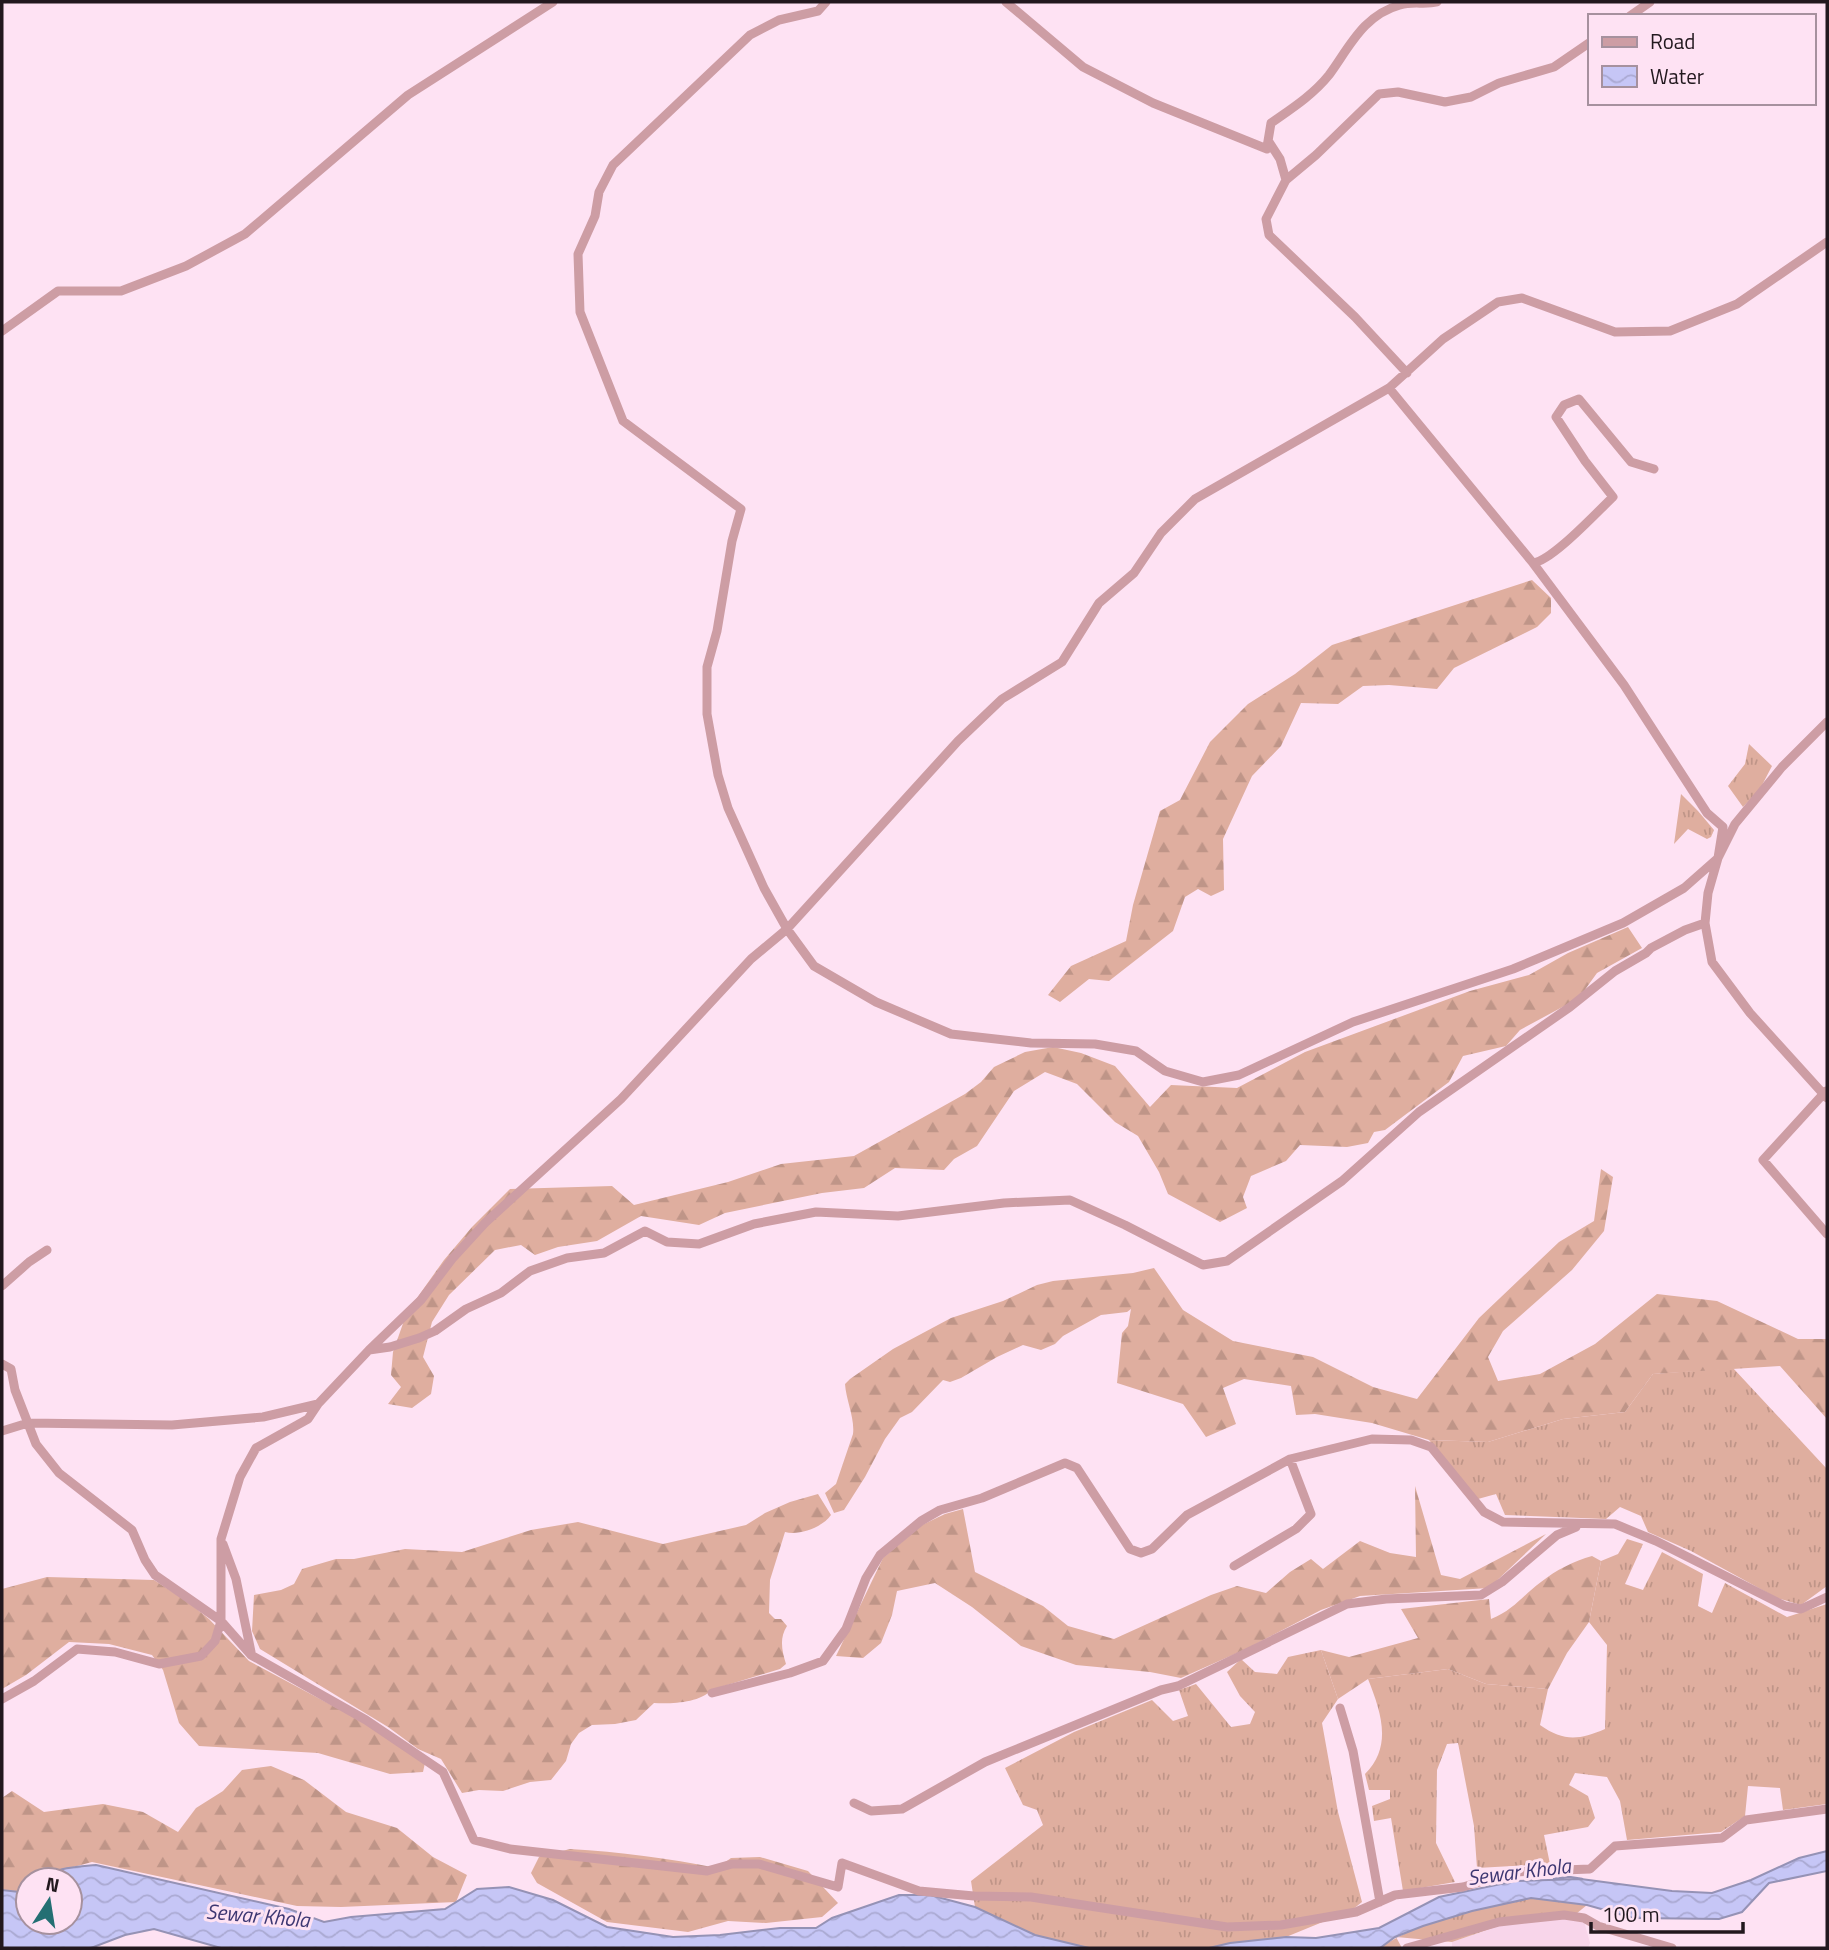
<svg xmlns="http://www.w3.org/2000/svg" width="1829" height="1950" viewBox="0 0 1829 1950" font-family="'Titillium Web',sans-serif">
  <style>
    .built { fill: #f8d5ea }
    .grass { fill: url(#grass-tufts) }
    .forest { fill: url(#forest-firs) }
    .water { fill: url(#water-waves); stroke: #9592b5; stroke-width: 2 }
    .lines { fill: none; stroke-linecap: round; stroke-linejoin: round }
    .stream { stroke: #9592b5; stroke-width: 2.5 }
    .street { stroke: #cd9da4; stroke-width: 9 }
    .labels { text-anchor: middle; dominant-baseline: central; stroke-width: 6; stroke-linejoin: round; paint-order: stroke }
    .water-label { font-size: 21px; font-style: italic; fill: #3d3772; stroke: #fee2f3 }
  </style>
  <defs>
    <pattern id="grass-tufts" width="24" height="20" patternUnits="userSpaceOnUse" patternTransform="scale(1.75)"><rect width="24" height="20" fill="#dfae9f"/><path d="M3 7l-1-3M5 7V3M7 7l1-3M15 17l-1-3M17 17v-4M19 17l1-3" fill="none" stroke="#bf9588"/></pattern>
    <pattern id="forest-firs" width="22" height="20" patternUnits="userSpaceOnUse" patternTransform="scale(1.75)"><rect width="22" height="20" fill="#dfae9f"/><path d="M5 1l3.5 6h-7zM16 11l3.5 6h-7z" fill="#bf9588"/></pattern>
    <pattern id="water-waves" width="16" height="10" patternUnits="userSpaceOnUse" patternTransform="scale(1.75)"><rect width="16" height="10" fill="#c6c6f6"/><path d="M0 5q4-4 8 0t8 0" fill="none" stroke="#aaa9d2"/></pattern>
  </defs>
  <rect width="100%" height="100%" fill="#fee2f3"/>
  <path class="built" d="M1571,1918L1584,1921L1590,1943L1588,1948H1452V1942L1504,1924Z"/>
  <path class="grass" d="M1749,744L1772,766L1760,789L1743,807L1728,786L1745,764Z
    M1681,794L1698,811L1714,830L1711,837L1707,839L1688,829L1674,844Z
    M1733,1368L1827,1469V1586L1801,1605L1777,1598L1691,1551L1648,1532L1641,1516L1620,1507L1606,1519L1505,1515L1496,1494L1478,1499L1429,1440L1488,1442L1563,1419L1625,1412L1653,1374Z
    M1627,1539L1643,1544L1625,1584L1643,1590L1662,1552L1703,1574L1698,1606L1712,1613L1725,1583L1787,1617L1827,1604V1804L1783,1810L1780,1788L1748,1786L1745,1816L1721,1832L1627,1840L1620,1801L1607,1777L1575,1773L1569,1785L1588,1796L1595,1818L1588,1827L1544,1835L1550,1864L1477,1868L1474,1826L1458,1743L1447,1744L1437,1770L1436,1843L1455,1882L1403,1891L1391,1818L1374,1821L1372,1806L1390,1799V1790H1369L1365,1774C1393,1746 1381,1712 1368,1679L1448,1669L1486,1684L1548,1689L1540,1725C1564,1742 1579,1740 1605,1729L1607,1645L1589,1622L1601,1561L1618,1554Z
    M1321,1650L1338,1699L1322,1723L1338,1812L1362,1902L1352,1910L1286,1937L1230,1943L1209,1948H1089L1035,1935L975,1907L971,1881L1043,1825L1037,1810L1023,1805L1005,1768L1074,1732L1152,1700L1173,1721L1188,1716L1179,1690L1196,1684L1231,1727L1250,1724L1255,1712L1240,1696L1227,1672L1241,1659L1255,1672L1277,1674L1288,1657Z
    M1531,1898L1587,1905L1571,1918L1504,1924L1452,1942L1396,1937L1402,1948H1380C1424,1918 1480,1909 1531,1898Z"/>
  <path class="forest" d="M1532,580L1551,598V613L1537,627L1454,668L1437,689L1389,685L1363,686L1338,704L1301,703L1281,746L1252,776L1223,839L1224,890L1211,896L1198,889L1185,897L1173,931L1109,981L1089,979L1060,1002L1048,995L1071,966L1126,941L1133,905L1160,811L1180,800L1210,742L1248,704L1295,674L1332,645Z
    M1628,927L1642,948L1597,973L1579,998L1520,1030L1506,1046L1463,1056L1449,1082L1385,1130L1374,1132L1368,1143L1347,1147L1300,1145L1286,1161L1251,1176L1243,1197L1247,1208L1220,1222L1168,1194L1159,1172L1138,1136L1115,1122L1077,1084L1045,1072L1014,1091L977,1146L954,1159L944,1170L895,1168L864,1188L822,1193L725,1213L699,1225L641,1216L597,1241L558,1247L535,1255L521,1245L495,1250L449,1295L432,1322L423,1357L434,1376L431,1394L412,1408L388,1404L401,1387L391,1375L393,1352L407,1312L444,1260L472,1227L510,1189L612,1186L634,1205L728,1182L781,1164L854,1156L965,1094L981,1082L994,1067L1025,1052L1053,1047L1081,1053L1115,1066L1150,1107L1171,1085L1237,1088L1305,1052L1470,991L1529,975L1568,953Z
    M1601,1169L1613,1177L1604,1231L1572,1270L1503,1331L1488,1357L1498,1381L1540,1374L1595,1344L1657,1294L1717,1301L1798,1339H1827V1419L1780,1366L1653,1374L1625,1412L1563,1419L1488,1442L1429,1440L1372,1423L1315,1414L1296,1415L1291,1386L1244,1379L1223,1388L1236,1424L1206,1437L1183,1404L1117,1383L1122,1333L1128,1326L1131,1309L1127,1312L1101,1315L1063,1336L1055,1344L1041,1350L1023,1345L997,1357L961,1378L950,1382L943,1380L912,1412L900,1418L885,1439L865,1477L844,1510L834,1513L825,1493L836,1484L853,1434C855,1418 846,1400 845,1384L850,1379L893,1349L951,1318L1003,1301L1037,1285L1053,1281L1133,1273L1154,1268L1183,1310L1233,1341L1313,1357L1373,1387L1417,1399L1479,1318L1559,1242L1594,1221Z
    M1415,1486L1441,1575L1460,1579L1546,1534L1489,1588L1360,1596L1321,1610L1246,1649L1181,1678L1150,1672L1076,1665L1021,1646L972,1607L935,1583L897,1591L892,1615L881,1643L863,1658L836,1656L883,1558L922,1525L945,1514L963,1509L975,1572L1043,1606L1068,1626L1114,1639L1211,1595L1237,1586L1266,1593L1290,1572L1311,1559L1323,1569L1360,1541L1390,1553L1416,1557Z
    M818,1494L831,1515C823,1527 799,1536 785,1532L770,1580L769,1613L775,1619H781L787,1626C779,1638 782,1651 786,1664L780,1669L711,1690C700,1703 671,1704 654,1703L636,1720L615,1724L592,1725L579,1733L571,1744L566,1761L551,1780L530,1782L503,1791L479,1790L462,1793L441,1759L418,1749L388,1727L260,1649L252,1631L254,1595L281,1590L294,1584L302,1569L336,1559H354L405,1549L462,1552L531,1530L578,1522L663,1544L746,1525L765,1513L790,1502Z
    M1592,1556L1601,1561L1589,1622L1567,1653L1548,1689L1486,1684L1448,1669L1368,1679L1338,1699L1321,1650L1349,1657L1418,1638L1401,1609L1489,1599L1491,1619C1514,1610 1523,1595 1541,1582C1556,1570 1574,1561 1592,1556Z
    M47,1577L154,1580L188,1602L209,1619L249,1661L365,1723L425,1763L423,1772L390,1774L318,1753L199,1746L179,1723L163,1670L152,1655L109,1644L69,1642L26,1675L2,1689V1589Z
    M271,1766L304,1780L346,1812L397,1828L433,1857L467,1875L456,1902L341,1907L297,1906L92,1862L47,1874L41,1880H28L27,1894L2,1890V1798L12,1791L44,1812L103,1804L143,1812L178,1832L196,1808L223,1791L242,1770Z
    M570,1849C620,1852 668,1858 717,1868L731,1858L760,1857L808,1871L838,1903L822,1917L766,1923L728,1921L688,1932L607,1922L537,1883L531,1873L539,1857Z"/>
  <path class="water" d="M1827,1851V1871L1769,1883L1742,1912L1719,1919L1633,1918L1587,1905L1531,1898L1472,1911L1423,1926L1395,1937L1380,1948H1209L1230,1943L1286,1937L1316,1938L1379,1928L1439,1897L1515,1881L1581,1879L1672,1891L1712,1893L1751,1880L1799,1858Z
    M96,1865L289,1909L324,1922L351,1917L445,1909L477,1889L509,1887L553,1900L607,1927L673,1937L720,1935L780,1928H816L832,1918L899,1895H930L975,1907L1035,1935L1089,1948H221L154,1929L125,1935L91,1948H2V1890L28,1893V1922H70V1880H41C54,1867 78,1867 96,1865Z"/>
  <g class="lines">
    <path class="stream" d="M1554,1879L1569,1877L1582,1879"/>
    <path class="street" d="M826,2L818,11L779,20L750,35L613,165L599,192L595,216L578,254L580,312L623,421L741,509L732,541L717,631L707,667V714L718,775L728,808L764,888L787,929L814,966L876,1002L951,1034L1031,1043L1095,1044L1136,1051L1165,1071L1203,1082L1239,1075L1353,1022L1513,969L1623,923L1684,888L1718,858L1735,824L1782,767L1827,722
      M1006,2L1083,67L1153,103L1267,149L1269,142L1280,159L1286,180L1266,219L1269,235L1355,317L1407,373
      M1630,16L1650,2
      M1267,147L1271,123C1291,109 1313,95 1329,75C1349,48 1363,15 1400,5C1412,1 1425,5 1437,2
      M1286,180L1316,155L1379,94L1398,92L1445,102L1471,97L1499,83L1554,67L1589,43
      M2,331L58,291H121L186,266L245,234L408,95L553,2
      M1389,388L1533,563L1624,685L1707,813L1723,827L1718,858L1708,893L1705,923L1712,962L1750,1013L1827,1098
      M1533,563C1552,561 1597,512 1613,497L1585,461L1556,417L1564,405L1579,399L1631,462L1654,469
      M1826,1091L1763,1160L1827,1234
      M2,1286L29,1262L47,1250
      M369,1350L390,1347L419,1338L435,1331L466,1309L501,1293L530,1271L567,1258L604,1253L645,1231L667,1242L699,1244L754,1224L816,1212L898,1216L1004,1203L1070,1200L1125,1225L1203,1265L1227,1261L1342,1181L1419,1112L1570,1007L1615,971L1646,953L1651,948L1685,930L1705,923
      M2,1364L11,1369L15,1390L36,1444L59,1473L132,1530L145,1560L155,1575L221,1621L251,1655L366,1720L443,1772L474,1840L510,1849L707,1871L732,1864H759L838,1887L842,1863L919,1891L974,1896L1031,1897L1227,1927L1281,1925L1356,1912L1395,1895L1463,1887L1513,1872L1590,1869L1615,1846L1722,1838L1746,1820L1827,1809
      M2,1431L28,1423L172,1425L263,1417L318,1404
      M223,1544L236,1579L251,1652
      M1234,1566L1296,1529L1311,1514L1290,1459
      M712,1693L790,1673L823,1661L846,1629L866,1578L880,1555L921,1521L940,1510L982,1498L1065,1463L1077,1468L1130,1549L1141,1553L1152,1549L1187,1515L1290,1459L1372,1439L1411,1440L1431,1447L1484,1512L1503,1522L1615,1524L1656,1541L1785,1606L1801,1609L1827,1597
      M2,1699L34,1681L77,1649L115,1652L159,1664L201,1656L215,1641L221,1621V1539L240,1477L256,1448L308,1419L318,1404L369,1350L421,1300L452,1259L485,1223L621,1099L751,959L787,929L958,741L1002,699L1062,662L1099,603L1134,573L1161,533L1195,499L1389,388L1443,339L1498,302L1522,298L1615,332L1670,331L1737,304L1827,242
      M1340,1708L1353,1751L1380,1902
      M854,1803L871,1811L902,1809L985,1762L1161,1690L1178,1686L1347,1604L1386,1599L1481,1595L1502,1582L1557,1535L1576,1527
      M1407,1948L1499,1922L1564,1915L1584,1918L1598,1926L1672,1948"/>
  </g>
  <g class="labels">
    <g class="water-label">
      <text transform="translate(1519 1871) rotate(-7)">Sewar Khola</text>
      <text transform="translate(258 1915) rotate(5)">Sewar Khola</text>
    </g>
  </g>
  <rect width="1829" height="1950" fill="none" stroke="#22181e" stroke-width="7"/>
  <rect x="1588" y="14" width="228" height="91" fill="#fee2f3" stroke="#a6919e" stroke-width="2"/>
  <rect x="1602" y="37" width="35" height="10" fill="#cd9da4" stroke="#a6919e" stroke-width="2"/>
  <text x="1650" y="49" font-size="21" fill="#22181e">Road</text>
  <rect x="1602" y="66" width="35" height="21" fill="url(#water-waves)" stroke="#a6919e" stroke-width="2"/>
  <text x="1650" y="84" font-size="21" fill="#22181e">Water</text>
  <g transform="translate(49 1901) rotate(12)"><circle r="33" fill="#fee2f3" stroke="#a6919e" stroke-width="2"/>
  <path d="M0-5L12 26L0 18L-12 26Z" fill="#246f73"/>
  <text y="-10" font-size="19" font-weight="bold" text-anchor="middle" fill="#22181e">N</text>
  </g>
  <path d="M1591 1922v10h152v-10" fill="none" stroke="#22181e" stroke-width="3.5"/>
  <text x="1602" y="1922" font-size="21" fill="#22181e" stroke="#fee2f3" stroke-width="5" paint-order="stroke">100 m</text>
</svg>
